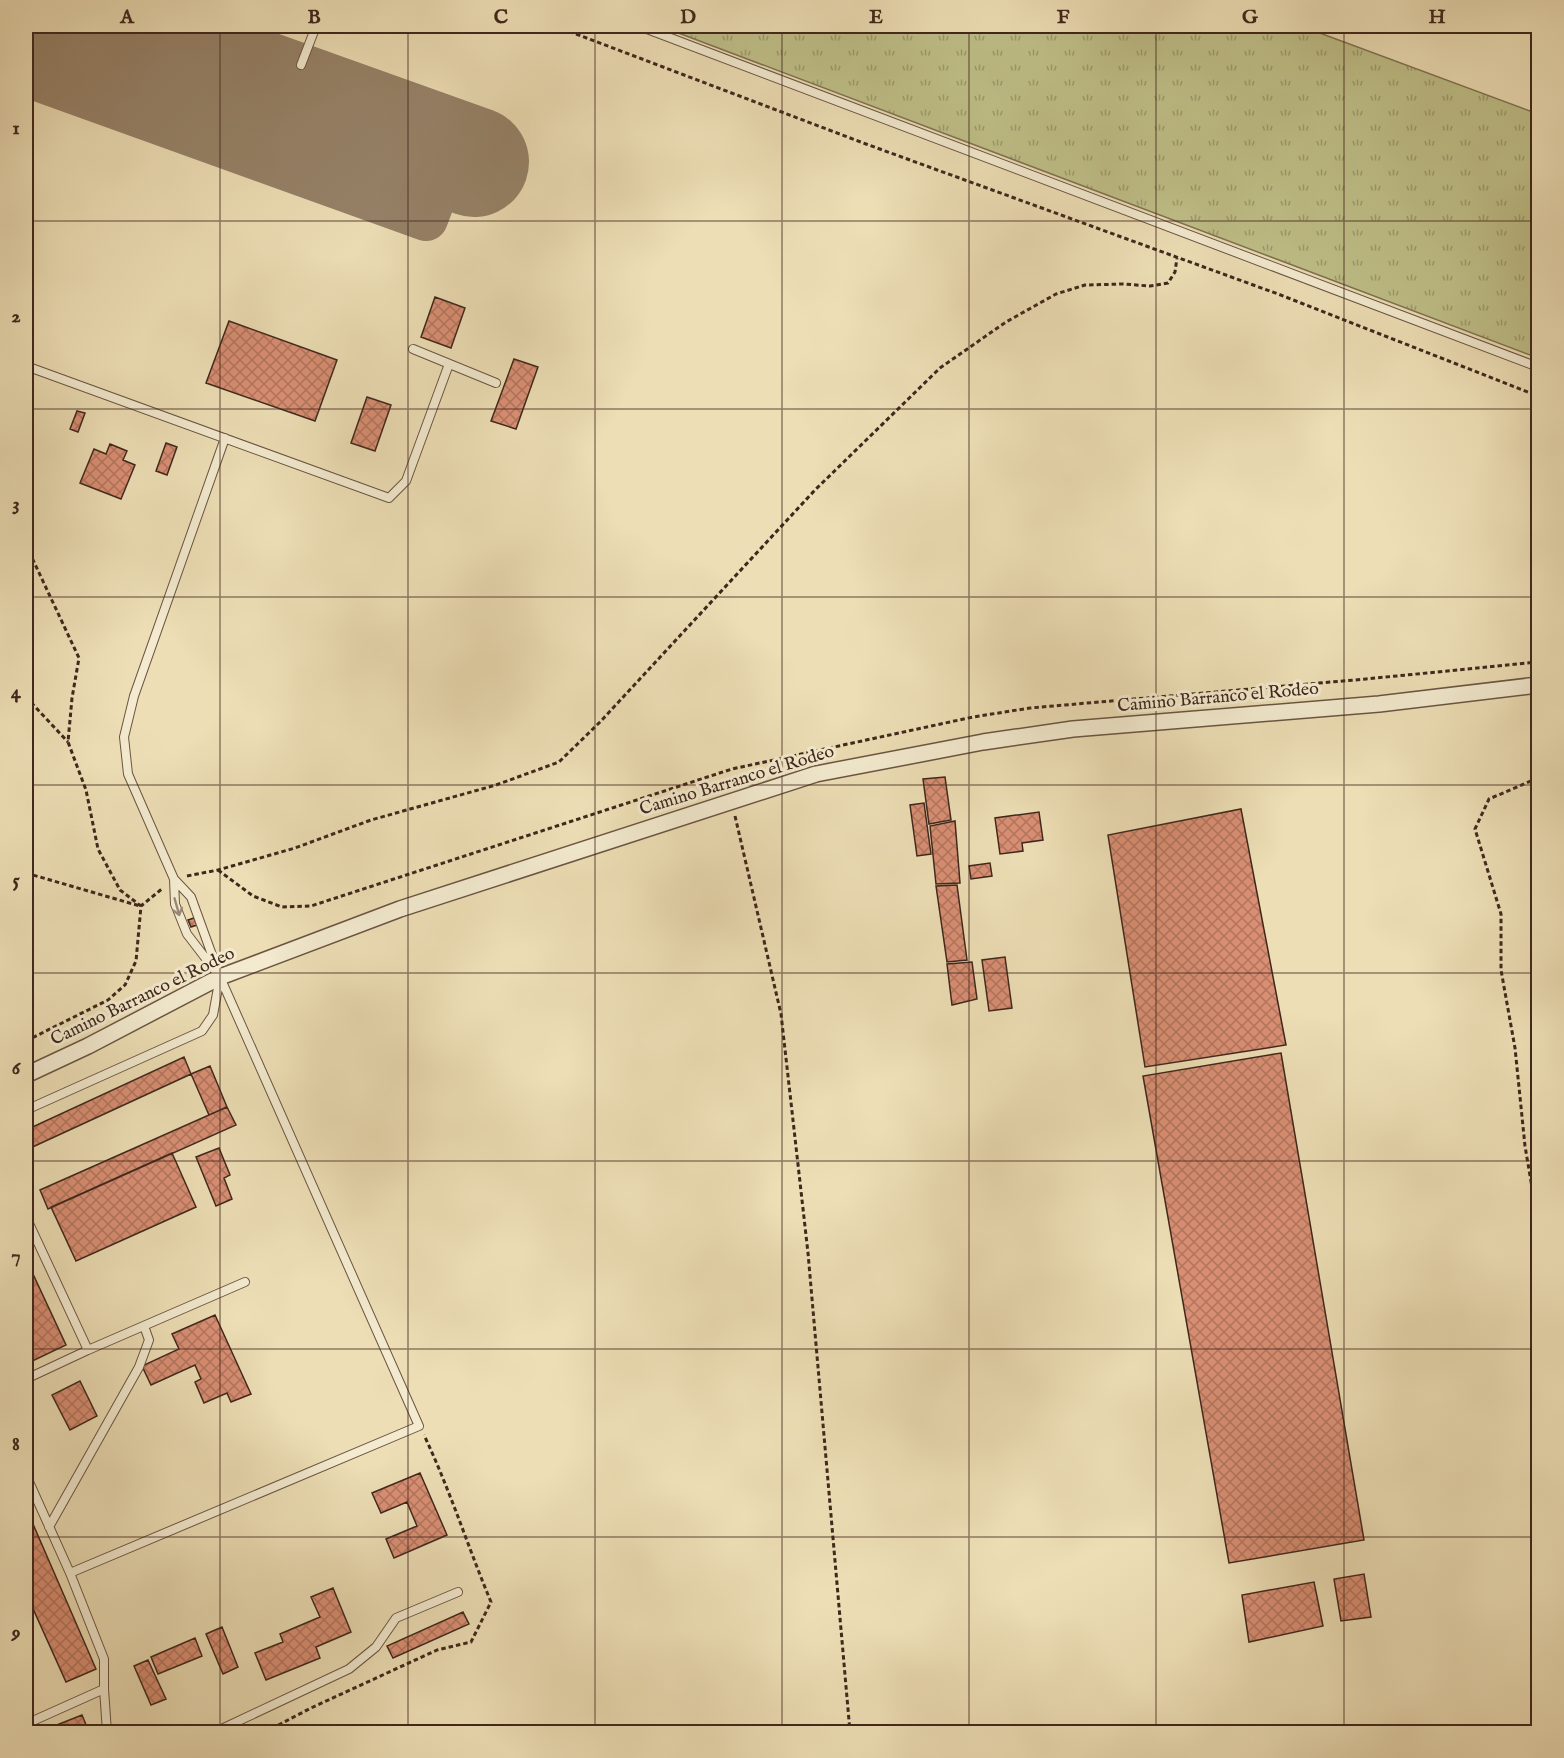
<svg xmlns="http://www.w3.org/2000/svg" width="1564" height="1758" viewBox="0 0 1564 1758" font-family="'IM FELL English',serif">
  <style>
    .grass { fill: url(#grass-tufts); stroke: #7f7352; stroke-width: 1.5 }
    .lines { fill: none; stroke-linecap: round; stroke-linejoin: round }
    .taxiway { stroke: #968268; stroke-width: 44 }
    .runway { stroke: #968268; stroke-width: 110 }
    .building { fill: url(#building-cross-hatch); stroke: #3f271c; stroke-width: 1.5 }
    .lane-casing { stroke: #6a5542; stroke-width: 10 }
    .street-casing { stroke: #6a5542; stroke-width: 18 }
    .path { stroke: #3f271c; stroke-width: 3; stroke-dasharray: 4.5 3; stroke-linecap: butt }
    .lane { stroke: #f3eacf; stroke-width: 8 }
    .street { stroke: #f3eacf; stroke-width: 15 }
    .oneway { stroke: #998876 }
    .grid { fill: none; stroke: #3f271c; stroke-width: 1.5; stroke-opacity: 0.55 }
    .labels { text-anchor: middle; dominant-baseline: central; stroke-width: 6; stroke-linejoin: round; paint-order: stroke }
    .street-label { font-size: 18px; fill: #3f271c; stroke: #f3eacf }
    .neatline { fill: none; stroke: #3f271c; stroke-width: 2 }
    .grid-label { font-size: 20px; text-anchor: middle; font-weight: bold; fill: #3f271c }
  </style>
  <defs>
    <pattern id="grass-tufts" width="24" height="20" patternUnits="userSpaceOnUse" patternTransform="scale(1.5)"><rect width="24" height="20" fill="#bfbf88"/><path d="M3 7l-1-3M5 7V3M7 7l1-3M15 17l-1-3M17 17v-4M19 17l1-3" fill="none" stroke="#9d9b6e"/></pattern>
    <pattern id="building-cross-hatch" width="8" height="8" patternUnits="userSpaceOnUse" patternTransform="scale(1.5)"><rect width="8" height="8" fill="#da8f74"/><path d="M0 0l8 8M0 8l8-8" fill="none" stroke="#b2755e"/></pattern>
  </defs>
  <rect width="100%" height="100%" fill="#eddeb5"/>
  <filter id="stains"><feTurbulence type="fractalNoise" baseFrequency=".00333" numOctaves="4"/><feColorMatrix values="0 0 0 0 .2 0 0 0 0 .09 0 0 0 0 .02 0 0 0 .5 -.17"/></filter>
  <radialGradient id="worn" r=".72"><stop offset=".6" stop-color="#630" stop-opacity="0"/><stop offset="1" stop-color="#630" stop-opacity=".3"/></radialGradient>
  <path class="grass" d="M660,26H1301L1538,114V358Z"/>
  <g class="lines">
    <path class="taxiway" d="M26,30L459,185
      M26,75L426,219L441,179"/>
    <path class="runway" d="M93,26L474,162"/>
  </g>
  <path class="building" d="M435,297L465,308L451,348L421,337Z
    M229,321L337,360L315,421L206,383Z
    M514,359L538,367L516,429L491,421Z
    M367,397L391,405L375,451L351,443Z
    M77,411L85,413L78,432L70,429Z
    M166,443L177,447L167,475L156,471Z
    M110,444L127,451L123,460L135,465L121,499L80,483L94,449L106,454Z
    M945,777L951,820L929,824L923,779Z
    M924,803L931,854L917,856L910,805Z
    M1241,809L1286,1045L1145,1067L1108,835Z
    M1039,812L1043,840L1022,843L1023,851L1000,854L995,818Z
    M955,821L960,883L936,884L930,826Z
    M990,863L992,876L971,879L969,866Z
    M957,885L967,960L947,962L936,886Z
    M194,918L197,925L191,927L188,920Z
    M1005,957L1012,1008L989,1011L982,960Z
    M972,962L977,999L952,1005L947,964Z
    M1281,1053L1364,1540L1229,1563L1143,1076Z
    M184,1057L191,1074L26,1150V1130Z
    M210,1066L227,1107L209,1115L191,1074Z
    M227,1107L236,1125L48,1209L40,1190Z
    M219,1148L230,1175L224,1178L232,1199L216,1206L196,1157Z
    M172,1153L196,1207L76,1261L51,1207Z
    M26,1259L66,1345L26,1364Z
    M215,1315L251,1394L231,1402L227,1393L204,1403L195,1382L201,1379L195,1365L151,1385L142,1366L179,1349L172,1334Z
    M80,1381L97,1416L70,1430L52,1395Z
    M420,1473L447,1535L394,1558L386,1539L417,1526L407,1502L381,1513L372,1493Z
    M26,1508L96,1669L66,1682L26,1593Z
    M1364,1574L1371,1617L1341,1621L1334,1579Z
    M1314,1582L1323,1626L1249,1642L1242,1595Z
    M333,1588L351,1632L316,1647L320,1658L266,1680L255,1653L283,1642L280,1634L320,1617L311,1597Z
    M463,1612L469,1624L393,1658L387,1646Z
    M222,1627L238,1667L223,1674L206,1634Z
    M195,1638L202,1656L158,1674L151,1657Z
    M148,1660L166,1699L151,1705L134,1666Z
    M82,1715L89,1732H39Z"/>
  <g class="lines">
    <defs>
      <path id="lane" d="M639,26L1538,367
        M301,65L316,26
        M413,349L496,383
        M26,366L389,498L406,481L449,364
        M26,1110L202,1031L213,1015L220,977L187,934L175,904L174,879L128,774L124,737L134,696L225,438
        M26,1217L88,1350L26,1379
        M88,1350L245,1282
        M26,1475L70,1573L104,1659V1689L107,1732
        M49,1527L139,1367L149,1340L144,1326
        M70,1573L419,1426L220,977L191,897L174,879
        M26,1724L104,1689
        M215,1732L349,1669L376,1647L396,1618L458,1592"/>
      <path id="street" d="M26,1075L88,1046L220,977L400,909L816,774L983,742L1073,729L1379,704L1538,685"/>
    </defs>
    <use href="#lane" class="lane-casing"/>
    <use href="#street" class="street-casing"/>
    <path class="path" d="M555,26L866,144L1278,294L1538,396
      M26,545L79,658L72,698L68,742L86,790L98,849L120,890L141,906
      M26,697L68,742
      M1538,778L1489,799L1475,829L1501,914V970L1515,1048L1525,1146L1538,1223
      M735,816L781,1014L808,1253L850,1732
      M218,870L253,896L282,907L311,906L732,769L973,717L1030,708L1366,679L1538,662
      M26,873L140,906
      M187,876L218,870L295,848L371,820L496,785L559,762L600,722L815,490L940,368L1006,322L1056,294L1085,285L1123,284L1150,286L1168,283L1175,272L1177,258
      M26,1041L108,1000L125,985L136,961L141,906L163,888
      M265,1732L311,1708L437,1650L471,1642L491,1602C468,1547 450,1490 424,1435"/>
    <use href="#lane" class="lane"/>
    <use href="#street" class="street"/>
  </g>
  <defs><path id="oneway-shaft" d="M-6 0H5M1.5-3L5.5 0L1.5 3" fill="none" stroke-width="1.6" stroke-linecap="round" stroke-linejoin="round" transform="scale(1.5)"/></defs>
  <use class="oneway" href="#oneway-shaft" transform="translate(177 907) rotate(74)"/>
  <path class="grid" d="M220,26V1732M408,26V1732M595,26V1732M782,26V1732M969,26V1732M1156,26V1732M1344,26V1732M26,221H1538M26,409H1538M26,597H1538M26,785H1538M26,973H1538M26,1161H1538M26,1349H1538M26,1537H1538"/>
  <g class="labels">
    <g class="street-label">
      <text transform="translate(1218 698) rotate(-5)">Camino Barranco el Rodeo</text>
      <text transform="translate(737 781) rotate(-17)">Camino Barranco el Rodeo</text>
      <text transform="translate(143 997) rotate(-26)">Camino Barranco el Rodeo</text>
    </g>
  </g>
  <rect width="1564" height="1758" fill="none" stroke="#eddeb5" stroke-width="66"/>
  <rect x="33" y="33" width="1498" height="1692" class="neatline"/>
  <g class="grid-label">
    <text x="127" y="23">A</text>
    <text x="314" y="23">B</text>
    <text x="501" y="23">C</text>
    <text x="688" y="23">D</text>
    <text x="876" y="23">E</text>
    <text x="1063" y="23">F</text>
    <text x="1250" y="23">G</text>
    <text x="1437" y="23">H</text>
    <text x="16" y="134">1</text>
    <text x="16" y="322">2</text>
    <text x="16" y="510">3</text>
    <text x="16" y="698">4</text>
    <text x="16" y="886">5</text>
    <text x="16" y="1074">6</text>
    <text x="16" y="1262">7</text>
    <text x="16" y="1450">8</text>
    <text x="16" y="1638">9</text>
  </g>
  <rect width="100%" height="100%" filter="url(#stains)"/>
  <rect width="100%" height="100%" fill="url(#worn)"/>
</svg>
